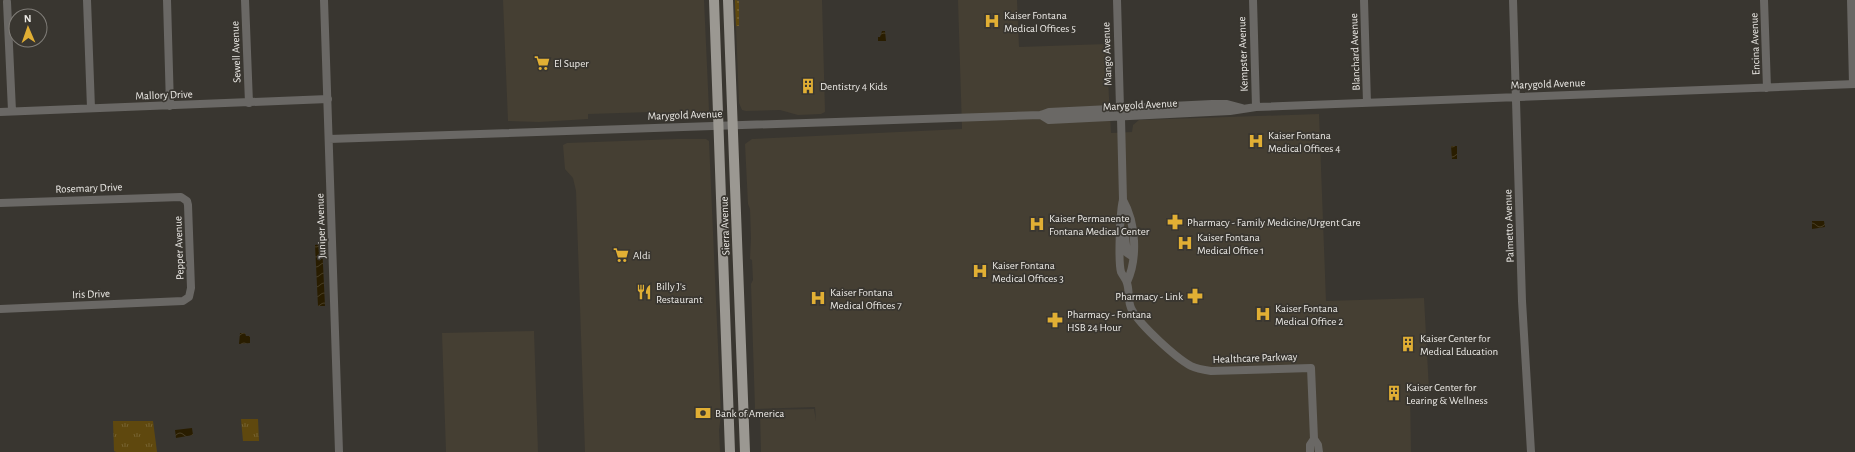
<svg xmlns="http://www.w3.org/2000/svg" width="1855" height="452" viewBox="0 0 1855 452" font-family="'Alegreya Sans',sans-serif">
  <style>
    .built { fill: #453f33 }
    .grass { fill: url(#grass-dots) }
    .park { fill: url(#park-tufts) }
    .water { fill: url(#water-waves) }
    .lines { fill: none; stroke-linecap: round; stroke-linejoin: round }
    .minor { stroke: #6a6865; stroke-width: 8 }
    .major { stroke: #9b9892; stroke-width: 10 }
    .labels { text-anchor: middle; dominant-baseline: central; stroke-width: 3.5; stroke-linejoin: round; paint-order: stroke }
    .poi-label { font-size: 11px; fill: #eceae6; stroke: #393630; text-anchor: start }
    .street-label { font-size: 11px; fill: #eceae6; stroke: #393630 }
  </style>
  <defs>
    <pattern id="grass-dots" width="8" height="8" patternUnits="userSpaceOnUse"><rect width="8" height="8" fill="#5f480e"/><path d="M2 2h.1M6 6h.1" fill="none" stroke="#766331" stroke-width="1.8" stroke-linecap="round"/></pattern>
    <pattern id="park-tufts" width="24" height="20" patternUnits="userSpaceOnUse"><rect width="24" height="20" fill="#5f480e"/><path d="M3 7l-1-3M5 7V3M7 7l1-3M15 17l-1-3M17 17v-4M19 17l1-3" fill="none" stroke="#766331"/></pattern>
    <pattern id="water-waves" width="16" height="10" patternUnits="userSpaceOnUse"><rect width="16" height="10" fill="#291d00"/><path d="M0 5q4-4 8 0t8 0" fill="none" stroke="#483e25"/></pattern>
  </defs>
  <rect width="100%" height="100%" fill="#393630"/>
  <path class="built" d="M503,0H704L709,110L705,113L651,117V112L588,114V119L539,122L508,121Z
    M735,0H822L825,112L821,114L798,115L780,110L746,111L742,110L739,103Z
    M958,0H1017L1019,47L1106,44L1111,133L1132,132L1133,125L1139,120L1319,114L1326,301L1424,298L1429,390L1410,391L1411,452H761L760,412L763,410L814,409L816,421L815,407L755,409L751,284L753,280L752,260L750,259L751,238L750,209L748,204L745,144L752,139L962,129Z
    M677,139H706L709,141L721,415L719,430L720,452H585L576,191L573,178L565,169L563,145L567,143Z
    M534,331L538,452H446L442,333Z"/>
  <path class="grass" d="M735,0L739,1V26H736Z"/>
  <path class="park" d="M241,419H258L259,441H243Z
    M113,421H153L157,452H116L114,451Z"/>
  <path class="water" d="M882,31H885L886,41H878V37H880Z
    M1451,146H1457V159H1452Z
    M1812,221H1824L1825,227L1812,229Z
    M322,243L325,306H318L315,245Z
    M240,333H245L246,336H250V343L239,344Z
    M192,428L193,435L176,438L175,430Z"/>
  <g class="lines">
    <path class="minor" d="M87,0L91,108
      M167,0L170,106
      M245,0L249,103
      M324,0L339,452
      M1117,0L1120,108
      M1253,0L1256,107
      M1364,0L1367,103
      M1513,0L1522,301L1531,452
      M1764,0L1767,88
      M1851,0L1853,84
      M7,2L12,111
      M0,112L328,99
      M1041,115L1049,120L1230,111L1256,107L1855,84
      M1121,118L1123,200C1120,211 1118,261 1121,272C1123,276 1126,279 1127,283C1130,292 1127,301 1132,310C1140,325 1176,358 1191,366C1197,369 1204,370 1211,371L1311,368L1314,439L1310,445V452
      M329,139L1041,115L1049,112L1212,104H1227L1242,108
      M1123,200C1136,223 1138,258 1127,282
      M0,203L181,197L187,201L188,205L191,288L189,297L183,301L0,309
      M1125,237L1127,253L1133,257
      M1314,439L1318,445L1319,452"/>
    <path class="major" d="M714,0L730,452
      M728,0L745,452"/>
  </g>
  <defs>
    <symbol id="hospital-bare" viewBox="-9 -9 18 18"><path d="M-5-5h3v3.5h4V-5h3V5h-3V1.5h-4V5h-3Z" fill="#e1af34" stroke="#393630" stroke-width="2.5" paint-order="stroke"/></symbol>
    <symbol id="supermarket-bare" viewBox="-9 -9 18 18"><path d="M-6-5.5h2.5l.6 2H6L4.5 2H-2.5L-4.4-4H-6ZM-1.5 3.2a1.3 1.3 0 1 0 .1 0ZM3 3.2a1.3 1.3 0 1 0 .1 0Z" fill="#e1af34" stroke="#393630" stroke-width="2.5" paint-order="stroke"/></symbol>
    <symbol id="building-bare" viewBox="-9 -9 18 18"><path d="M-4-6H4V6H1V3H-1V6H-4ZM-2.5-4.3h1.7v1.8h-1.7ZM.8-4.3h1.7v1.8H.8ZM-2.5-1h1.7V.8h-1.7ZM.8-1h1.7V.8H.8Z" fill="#e1af34" stroke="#393630" stroke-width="2.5" paint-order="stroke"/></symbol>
    <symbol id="pharmacy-bare" viewBox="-9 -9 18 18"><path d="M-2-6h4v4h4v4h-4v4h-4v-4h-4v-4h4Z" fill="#e1af34" stroke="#393630" stroke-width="2.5" paint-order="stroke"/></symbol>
    <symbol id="restaurant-bare" viewBox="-9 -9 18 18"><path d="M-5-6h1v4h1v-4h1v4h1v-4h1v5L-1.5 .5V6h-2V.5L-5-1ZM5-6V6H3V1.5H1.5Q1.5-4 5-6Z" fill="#e1af34" stroke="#393630" stroke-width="2.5" paint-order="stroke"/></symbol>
    <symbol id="bank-bare" viewBox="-9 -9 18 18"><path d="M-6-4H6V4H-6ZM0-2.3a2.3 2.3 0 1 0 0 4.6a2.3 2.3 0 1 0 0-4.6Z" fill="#e1af34" stroke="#393630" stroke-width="2.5" paint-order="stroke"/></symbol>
  </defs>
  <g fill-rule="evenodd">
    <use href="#hospital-bare" x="981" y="10" width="22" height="22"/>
    <use href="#supermarket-bare" x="531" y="52" width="22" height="22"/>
    <use href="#building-bare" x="797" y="75" width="22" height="22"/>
    <use href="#hospital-bare" x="1245" y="130" width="22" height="22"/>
    <use href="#pharmacy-bare" x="1164" y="211" width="22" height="22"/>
    <use href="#hospital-bare" x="1026" y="213" width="22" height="22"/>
    <use href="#hospital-bare" x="1174" y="232" width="22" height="22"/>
    <use href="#supermarket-bare" x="610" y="244" width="22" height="22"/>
    <use href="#hospital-bare" x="969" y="260" width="22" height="22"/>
    <use href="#restaurant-bare" x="633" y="281" width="22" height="22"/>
    <use href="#pharmacy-bare" x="1184" y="285" width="22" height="22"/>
    <use href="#hospital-bare" x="807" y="287" width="22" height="22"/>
    <use href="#hospital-bare" x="1252" y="303" width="22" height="22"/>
    <use href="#pharmacy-bare" x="1044" y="309" width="22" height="22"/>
    <use href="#building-bare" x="1397" y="333" width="22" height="22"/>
    <use href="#building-bare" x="1383" y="382" width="22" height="22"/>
    <use href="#bank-bare" x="692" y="402" width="22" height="22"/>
  </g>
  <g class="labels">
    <g class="poi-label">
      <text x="1004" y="15">Kaiser Fontana<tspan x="1004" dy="13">Medical Offices 5</tspan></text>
      <text x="554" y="63">El Super</text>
      <text x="820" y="86">Dentistry 4 Kids</text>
      <text x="1268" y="135">Kaiser Fontana<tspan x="1268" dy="13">Medical Offices 4</tspan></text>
      <text x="1049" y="218">Kaiser Permanente<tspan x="1049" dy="13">Fontana Medical Center</tspan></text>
      <text x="1187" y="222">Pharmacy - Family Medicine/Urgent Care</text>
      <text x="1197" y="237">Kaiser Fontana<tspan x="1197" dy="13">Medical Office 1</tspan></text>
      <text x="633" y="255">Aldi</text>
      <text x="992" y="265">Kaiser Fontana<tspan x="992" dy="13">Medical Offices 3</tspan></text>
      <text x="656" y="286">Billy J's<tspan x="656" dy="13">Restaurant</tspan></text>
      <text x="830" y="292">Kaiser Fontana<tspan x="830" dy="13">Medical Offices 7</tspan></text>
      <text x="1183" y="296" text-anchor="end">Pharmacy - Link</text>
      <text x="1275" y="308">Kaiser Fontana<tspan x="1275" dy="13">Medical Office 2</tspan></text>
      <text x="1067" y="314">Pharmacy - Fontana<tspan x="1067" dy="13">HSB 24 Hour</tspan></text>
      <text x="1420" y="338">Kaiser Center for<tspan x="1420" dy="13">Medical Education</tspan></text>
      <text x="1406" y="387">Kaiser Center for<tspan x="1406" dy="13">Learing &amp; Wellness</tspan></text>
      <text x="715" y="413">Bank of America</text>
    </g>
    <g class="street-label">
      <text transform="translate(1755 44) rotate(-92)">Encina Avenue</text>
      <text transform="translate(236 52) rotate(-92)">Sewell Avenue</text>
      <text transform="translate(1355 52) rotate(-92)">Blanchard Avenue</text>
      <text transform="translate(1107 54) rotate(-92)">Mango Avenue</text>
      <text transform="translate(1243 54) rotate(-92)">Kempster Avenue</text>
      <text transform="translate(1548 84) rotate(-2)">Marygold Avenue</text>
      <text transform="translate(164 95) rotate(-2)">Mallory Drive</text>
      <text transform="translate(1140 105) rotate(-3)">Marygold Avenue</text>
      <text transform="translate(685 115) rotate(-2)">Marygold Avenue</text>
      <text transform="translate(89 188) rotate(-2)">Rosemary Drive</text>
      <text transform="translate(321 226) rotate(-92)">Juniper Avenue</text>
      <text transform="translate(725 226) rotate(-92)">Sierra Avenue</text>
      <text transform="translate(1509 226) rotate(-92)">Palmetto Avenue</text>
      <text transform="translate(179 248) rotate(-92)">Pepper Avenue</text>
      <text transform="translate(91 294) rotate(-2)">Iris Drive</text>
      <text transform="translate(1255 358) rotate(-2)">Healthcare Parkway</text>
    </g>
  </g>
  <g transform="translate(28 28) rotate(358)"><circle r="19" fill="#393630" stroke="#817e79"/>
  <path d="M0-3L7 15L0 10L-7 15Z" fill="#e1af34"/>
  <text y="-6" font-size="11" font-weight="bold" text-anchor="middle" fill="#eceae6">N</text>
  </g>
</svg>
